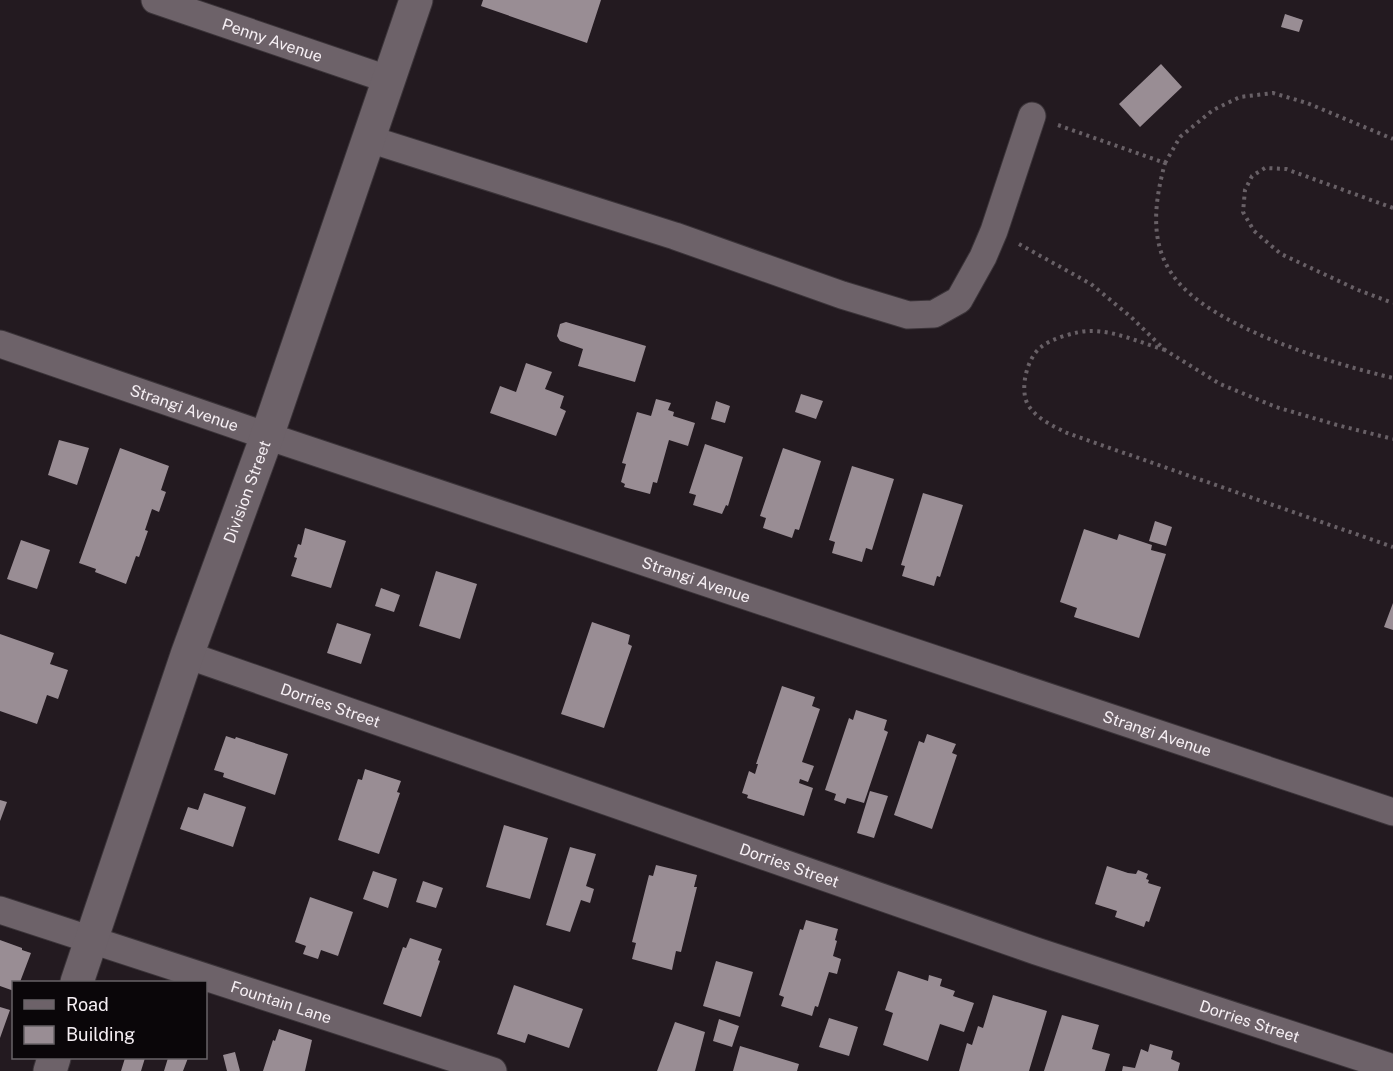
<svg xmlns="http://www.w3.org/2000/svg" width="1393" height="1071" viewBox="0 0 1393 1071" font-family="'Public Sans',sans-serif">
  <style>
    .building { fill: #998d94 }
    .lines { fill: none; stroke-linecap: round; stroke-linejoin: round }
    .street-casing { stroke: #3b3439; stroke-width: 29 }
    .secondary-casing { stroke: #3b3439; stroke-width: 35 }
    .path { stroke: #686066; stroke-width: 4; stroke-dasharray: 3 4.5; stroke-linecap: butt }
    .street { stroke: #6d6269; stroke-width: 27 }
    .secondary { stroke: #6d6269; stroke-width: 33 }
    .labels { text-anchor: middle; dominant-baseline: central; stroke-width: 6; stroke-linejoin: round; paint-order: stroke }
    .street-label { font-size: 16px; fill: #f6eff4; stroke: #0a0609 }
  </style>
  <rect width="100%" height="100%" fill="#231a20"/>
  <path class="building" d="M483,0H601L587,43L481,6Z
    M1285,14L1303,20L1299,32L1281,27Z
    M1161,64L1182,87L1140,127L1119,104Z
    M566,322L646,346L635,382L578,366L583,349L560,341L557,336L560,324Z
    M526,363L552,372L545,389L564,396L560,408L566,411L556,436L490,413L500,386L516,392Z
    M801,394L823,401L816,419L795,412Z
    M656,399L671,403L668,410L674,412L673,416L695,423L688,446L669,440L657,483L653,482L650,494L624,487L625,484L621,482L626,464L622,463L637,412L651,416Z
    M716,401L730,406L725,423L711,419Z
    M59,440L89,448L77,485L48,475Z
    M705,444L743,457L728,506L726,505L722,514L693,505L696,495L689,493Z
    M120,448L169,466L161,490L166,492L159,512L152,509L145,530L148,531L139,557L136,556L126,584L95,572L96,569L79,563Z
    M783,448L821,461L799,530L795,529L792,538L763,528L766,518L760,516Z
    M852,466L894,479L872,550L866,548L862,562L832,553L835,542L829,540Z
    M923,493L963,505L940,577L937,576L934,586L902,576L905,566L901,565Z
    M1155,521L1172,527L1166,546L1149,541Z
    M305,528L346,541L331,588L291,576L297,558L294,557L298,544L301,545Z
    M1084,529L1117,540L1119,534L1152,545L1151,550L1166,554L1139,638L1074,617L1077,608L1060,602Z
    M21,540L50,550L37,589L7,579Z
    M436,571L477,584L460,639L419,626Z
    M381,588L400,595L394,612L375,606Z
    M1393,603V630L1384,627Z
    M592,622L630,635L628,644L632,646L604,728L561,714Z
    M337,623L371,634L361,664L327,653Z
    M0,634L54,653L50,664L68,670L58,699L47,695L37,724L0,711Z
    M782,686L815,697L812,706L820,709L802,762L814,766L808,782L800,779L799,783L813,788L804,816L747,798L748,795L742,793L749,771L755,774L758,764H756Z
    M856,710L887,720L884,730L888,732L864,803L847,798L845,804L834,800L836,794L825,790L849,718L853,720Z
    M927,734L956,744L952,753L957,755L932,829L894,815L919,741L924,743Z
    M226,736L235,739L236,737L288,754L275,795L223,777L224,773L214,770Z
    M365,769L401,781L397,792L400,793L379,854L338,840L358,779L362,780Z
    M870,791L888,796L874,838L857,833Z
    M204,793L246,807L233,847L180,829L188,807L198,810Z
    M0,800L7,802L0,821Z
    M504,825L548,838L530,899L486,887Z
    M570,847L596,854L586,886L594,889L590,903L581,900L570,932L546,925Z
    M656,865L697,875L694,887H697L681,952L676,951L672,970L632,959L636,943L632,942L649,875L653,876Z
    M1107,866L1128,873L1136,874L1138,870L1148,874L1146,879L1149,880L1148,883L1161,887L1149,922L1146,921L1144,927L1115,917L1117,911L1095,904Z
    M373,871L397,879L388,908L363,899Z
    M423,881L443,888L436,908L416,902Z
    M310,897L353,912L338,956L321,950L318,959L303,954L306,946L295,942Z
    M806,920L838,929L835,940L837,941L833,956L841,959L837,974L829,972L818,1007L815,1006L812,1016L781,1006L784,997L779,995L800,929L803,930Z
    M410,938L442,949L438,960L440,961L421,1017L383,1004L403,947L406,948Z
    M0,940L22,948V950L31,953L20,982H14V991L0,986Z
    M716,961L753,972L740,1017L703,1006Z
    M898,971L928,981L929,975L942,979L940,986L955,991L953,996L974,1003L964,1032L940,1024L928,1061L883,1045L893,1013L885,1010Z
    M514,985L583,1009L569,1048L528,1034L525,1043L497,1034Z
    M993,995L1047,1011L1029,1071H959L967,1043L972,1045L978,1026L983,1028Z
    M0,1007L10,1010L0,1038Z
    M1062,1015L1099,1025L1092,1049L1110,1054L1105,1071H1044Z
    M829,1018L858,1027L849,1056L819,1047Z
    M719,1019L739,1026L732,1047L713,1041Z
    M675,1022L705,1032L695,1071H657Z
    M279,1029L312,1040L305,1071H263L273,1040L275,1041Z
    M1150,1044L1173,1051L1171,1059L1180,1063L1178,1071H1122L1123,1066L1135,1068L1141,1049L1148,1052Z
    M740,1046L799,1064L797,1071H733Z
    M235,1052L240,1071H227L223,1055Z
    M125,1058H145L141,1071H121Z
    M168,1058H188L183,1071H164Z"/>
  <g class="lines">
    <defs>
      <g id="street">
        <path id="s1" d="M155,0L390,80"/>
        <path d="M369,139L675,236L842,295L908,315L934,314L959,300L983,257L994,231L1032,116"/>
        <path id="s2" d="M0,344L267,436L1393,812"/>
        <path id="s3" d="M187,655L1036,951L1393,1068"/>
        <path id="s4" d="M0,910L493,1071"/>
      </g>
      <g id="secondary">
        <path id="s5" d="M77,982L187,655L267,436L416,0"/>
        <path d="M50,1071L54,1058"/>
      </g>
    </defs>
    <use href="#street" class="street-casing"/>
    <use href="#secondary" class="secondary-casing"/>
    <path class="path" d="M1058,125L1165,163C1155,200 1149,241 1172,274C1206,326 1333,364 1393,378
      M1165,163L1180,137L1213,110L1240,97L1273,93L1307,103L1393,139
      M1393,208L1286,169L1265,168L1252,176L1245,190L1243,212L1254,231L1281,254L1358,290L1393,303
      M1019,244L1091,284L1131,317L1165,350L1220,384L1276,407L1337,425L1393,439
      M1165,350C1141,343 1114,330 1089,331C1077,331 1050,339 1041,347C1027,358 1020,387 1027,403C1035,418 1053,426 1067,433L1393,547"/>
    <use href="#street" class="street"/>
    <use href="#secondary" class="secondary"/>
  </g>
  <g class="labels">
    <g class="street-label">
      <text stroke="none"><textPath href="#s1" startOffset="124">Penny Avenue</textPath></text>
      <text stroke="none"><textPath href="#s2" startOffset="195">Strangi Avenue</textPath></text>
      <text stroke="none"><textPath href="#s5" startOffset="519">Division Street</textPath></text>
      <text stroke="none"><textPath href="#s2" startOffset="735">Strangi Avenue</textPath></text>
      <text stroke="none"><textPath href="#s3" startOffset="152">Dorries Street</textPath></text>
      <text stroke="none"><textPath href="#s2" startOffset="1221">Strangi Avenue</textPath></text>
      <text stroke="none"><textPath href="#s3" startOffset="638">Dorries Street</textPath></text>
      <text stroke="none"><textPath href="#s4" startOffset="296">Fountain Lane</textPath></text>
      <text stroke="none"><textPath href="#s3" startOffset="1124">Dorries Street</textPath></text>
    </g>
  </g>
  <rect x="12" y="981" width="195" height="78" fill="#0a0609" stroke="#686367" stroke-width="1.5"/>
  <rect x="24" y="1000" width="30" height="9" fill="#6d6269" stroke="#686367" stroke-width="1.5"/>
  <text x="66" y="1011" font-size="18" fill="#f6eff4">Road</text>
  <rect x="24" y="1026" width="30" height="18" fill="#998d94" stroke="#686367" stroke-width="1.5"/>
  <text x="66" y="1041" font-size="18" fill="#f6eff4">Building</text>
</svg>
